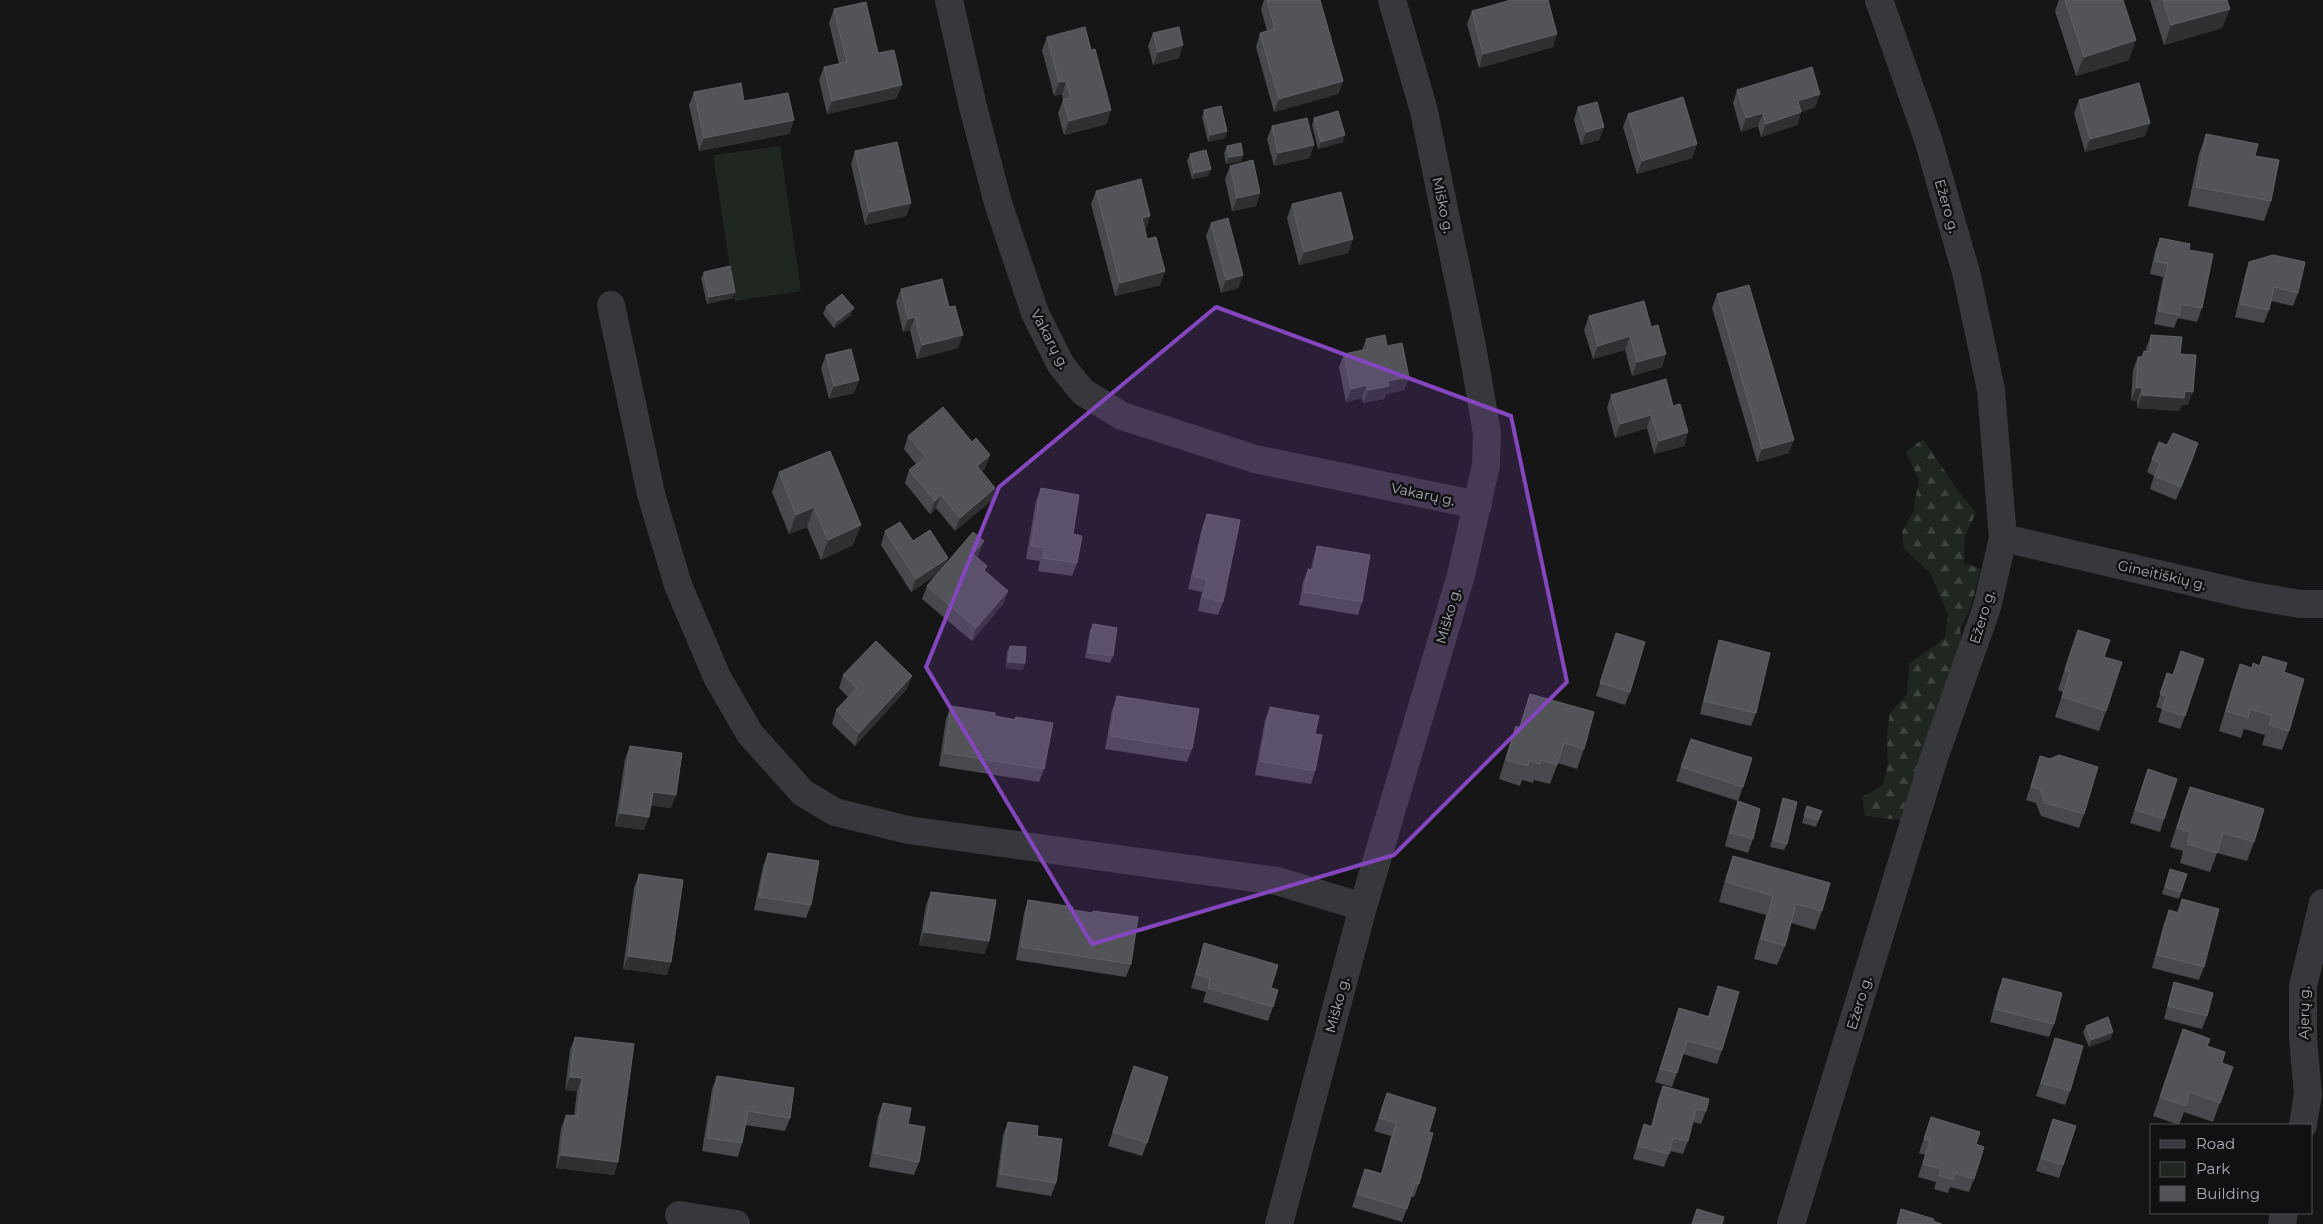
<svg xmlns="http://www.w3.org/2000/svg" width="2323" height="1224" viewBox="0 0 2323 1224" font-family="Montserrat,sans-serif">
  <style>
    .green { fill: #202720 }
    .forest { fill: url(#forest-firs) }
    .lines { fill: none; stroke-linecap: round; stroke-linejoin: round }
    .street { stroke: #37383c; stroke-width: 28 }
    .wall { fill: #47494c }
    .shaded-wall { fill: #2f3032 }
    .building { fill: #525458; stroke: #5f6266 }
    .marked { fill: #8446bd; fill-opacity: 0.2; stroke: #8446bd; stroke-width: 4; stroke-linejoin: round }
    .labels { text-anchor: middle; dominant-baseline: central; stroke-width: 5; stroke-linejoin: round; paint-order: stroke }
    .street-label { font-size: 14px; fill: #a8aeb7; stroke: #111112 }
  </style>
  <defs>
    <pattern id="forest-firs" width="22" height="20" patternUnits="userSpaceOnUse" patternTransform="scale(1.25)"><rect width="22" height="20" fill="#202720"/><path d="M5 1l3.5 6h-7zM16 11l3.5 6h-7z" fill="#3e443e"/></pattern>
  </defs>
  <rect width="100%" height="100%" fill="#161617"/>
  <path class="green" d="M780,146L801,291L735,301L713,155Z"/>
  <path class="forest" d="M1923,439L1957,489L1976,513L1965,536L1964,563L1981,569L1971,606L1960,630L1964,652L1909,815L1899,820L1865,816L1862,797L1883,785L1888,763L1887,735L1890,713L1907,694L1909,664L1945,638L1948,615L1931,574L1904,549L1902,532L1913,512L1919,480L1906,452Z"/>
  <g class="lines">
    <path class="street" d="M949,0L973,107L998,203L1035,313L1061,365L1083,392L1122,416L1255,459L1478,505
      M611,305L651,494L678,585L717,677L750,734L803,793L835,812L908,830L1277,881L1363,907
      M2003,538L2248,595L2300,604H2323
      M2303,1125L2308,1094L2303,1039V986L2323,903
      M679,1215L736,1224
      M1279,1224L1363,907L1461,575L1486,465L1487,433L1472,346L1424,111L1392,0
      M1791,1224L1933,761L1987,607L2003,538L1991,390L1967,276L1928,139L1879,0
      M2282,1224L2284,1213"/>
  </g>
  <path class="wall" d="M1264,0H1320L1343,81L1338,94L1274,112L1256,47L1260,33L1267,31L1261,9Z
    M2059,0H2123L2129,60L2076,76L2055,11Z
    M2150,0H2227L2230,9L2222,28L2164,45Z
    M834,9L878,53L897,98L827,114L819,80L824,67L839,64L829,23Z
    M1472,11L1553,47L1479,68L1467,24Z
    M1153,33L1179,58L1153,65L1148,46Z
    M1047,37L1107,124L1064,135L1058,113L1063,100L1062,94L1054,96L1042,50Z
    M1737,90L1820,94L1815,107L1801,112L1797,125L1761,137L1758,126L1741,132L1733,103Z
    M694,92L744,101L794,120L789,134L699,151L689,105Z
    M2079,100L2145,136L2085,152L2074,113Z
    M1578,107L1604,127L1599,140L1581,145L1574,120Z
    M1204,110L1227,131L1225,138L1208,142L1202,117Z
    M1628,114L1697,144L1692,158L1637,174L1623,127Z
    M1314,118L1343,142L1318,149L1312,125Z
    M1272,126L1314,145L1309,158L1274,166L1267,139Z
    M2206,134L2255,156L2271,201L2264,221L2188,206L2199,154Z
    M1227,146L1243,155L1241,161L1226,164L1224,153Z
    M855,151L911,203L906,216L865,225L851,164Z
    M1190,154L1211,169L1208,176L1192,179L1187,161Z
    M1230,166L1260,193L1256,206L1232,211L1225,179Z
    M1096,191L1146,229H1145L1147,239L1165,271L1160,285L1115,296L1091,204Z
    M1292,204L1353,239L1348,253L1299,265L1287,218Z
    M1211,223L1243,275L1238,288L1221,293L1206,236Z
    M2160,238L2189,250L2202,308L2197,322L2178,318L2174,328L2154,324L2163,277L2150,274L2155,251Z
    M2249,262L2298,293L2293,306L2271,301L2269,310L2264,323L2235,317L2245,275Z
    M704,272L733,298L707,304L701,278Z
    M901,289L958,348L917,359L910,330L903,332L896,302Z
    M1717,294L1789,453L1757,462L1712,308Z
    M1644,301L1662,367L1632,376L1625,350L1593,359L1584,330L1589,316Z
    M826,307L851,315L834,328L823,314Z
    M2151,335L2180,354L2188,405H2182L2179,411L2137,408V401H2131L2133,370L2138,357H2141L2144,351H2146V348Z
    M1366,339L1387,346L1409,377L1404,390L1386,394L1384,399L1363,403L1362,398L1346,402L1339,367L1344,354L1362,350Z
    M826,355L859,380L854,393L829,399L821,368Z
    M1611,395L1673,406L1688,432L1684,446L1654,454L1647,428L1615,438L1607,408Z
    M908,436L972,442L990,455L985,468L982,471L995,488L991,501L955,531L936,508L930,514L905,483L909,470L916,464L904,449Z
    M2167,445L2194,457L2176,500L2150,489L2154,476L2147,472L2152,459Z
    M779,472L853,545L821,560L807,527L789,534L772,492Z
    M1041,488L1073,534L1077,563L1072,576L1038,571L1040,561L1026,559L1036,501Z
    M1207,514L1223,602L1218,615L1198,611L1202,592L1188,589L1202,527Z
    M885,531L913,541L945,565L979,554L977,557L985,571L1008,591L1003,604L972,641L922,599L927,586L936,575L911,592L881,545Z
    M1317,546L1362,602L1358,615L1299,605L1303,582L1308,569H1311L1313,559Z
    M1093,624L1113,656L1110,663L1085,658L1090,630Z
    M2078,630L2104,657L2106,711L2099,731L2055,717L2063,692L2058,690L2071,649Z
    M1616,633L1630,692L1625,705L1596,696Z
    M1719,640L1756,713L1751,726L1700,714L1715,653Z
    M1010,646L1023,670L1006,668L1007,652Z
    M2181,651L2185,716L2180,729L2158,722L2162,709L2156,707L2167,673L2173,675Z
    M2263,656L2284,672L2289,731L2282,750L2262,745L2265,735L2244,729L2241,738L2219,731L2233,684L2240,664L2252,668L2259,665Z
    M843,675L907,689L855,746L832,724L836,710L848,697L839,688Z
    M1530,694L1584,749L1577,769L1558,763L1550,784L1534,780L1533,783L1522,780L1520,786L1499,779L1509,746L1516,726L1519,727Z
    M1117,696L1192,749L1187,762L1105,749L1112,710Z
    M951,706L995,716L1014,719L1016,717L1044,769L1039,782L939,766L946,719Z
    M1270,707L1315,734V771L1311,784L1255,775L1265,720Z
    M1691,739L1743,787L1738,801L1676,781Z
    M630,746L671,808L651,805L644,830L615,826L625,759Z
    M2040,756L2050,759L2084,814L2079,828L2041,816L2036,803L2026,800Z
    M2148,769L2164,819L2160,832L2130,823Z
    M2190,787L2254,842L2247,861L2217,853L2210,872L2180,863L2183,851L2170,847L2183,806Z
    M1783,798L1787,844L1784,850L1770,847L1781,805Z
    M1738,801L1753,839L1748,853L1725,846L1733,815Z
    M1807,806L1822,811L1816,827L1802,823Z
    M768,853L811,905L806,918L754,910L763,866Z
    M1733,856L1822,911L1815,930L1791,923L1785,946L1777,965L1754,959L1766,915L1719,902L1726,876Z
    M2170,869L2181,892L2179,899L2162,894Z
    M639,874L667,975L623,969L634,888Z
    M931,892L989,941L984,954L919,945L926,905Z
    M2182,899L2204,967L2199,980L2152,968L2164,923L2169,910L2177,912Z
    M1028,900L1073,910L1092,913L1093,911L1131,964L1126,977L1016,960L1024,913Z
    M1204,943L1273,1007L1268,1021L1203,1002L1206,992L1191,988L1200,956Z
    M2003,978L2054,1024L2049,1037L1990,1022L1998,991Z
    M2174,982L2207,1016L2202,1029L2164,1019L2170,995Z
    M1718,986L1722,1050L1717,1064L1683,1054L1672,1087L1655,1082L1679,1008L1708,1016Z
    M2086,1026L2111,1039L2089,1047L2083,1032Z
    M2183,1029L2207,1046L2222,1063L2233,1067L2213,1122L2184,1112L2179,1125L2153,1116Z
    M575,1037L614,1175L556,1168L561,1128L566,1115L574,1116L577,1091L565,1090L570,1050Z
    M2055,1038L2070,1091L2065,1105L2036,1096Z
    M1134,1066L1147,1143L1142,1156L1108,1146Z
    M717,1076L790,1118L785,1131L745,1125L742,1143L738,1157L702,1151L712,1089Z
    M1663,1086L1706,1111L1701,1124L1693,1122L1688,1141L1683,1154L1670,1151L1664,1167L1633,1159L1639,1138L1644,1124L1651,1126L1658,1099Z
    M1387,1093L1429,1132L1419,1184L1414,1197H1411L1402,1222L1352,1207L1365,1169L1381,1173L1391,1136L1374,1131Z
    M883,1103L908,1124L919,1162L914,1175L869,1167L878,1116Z
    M1931,1117L1976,1144L1974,1179L1969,1192L1950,1187L1948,1193L1934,1189L1936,1182L1918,1177L1925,1155L1919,1153Z
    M2053,1119L2076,1126L2059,1178L2036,1171Z
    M1008,1122L1037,1136L1056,1183L1051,1196L996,1187L1003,1135Z"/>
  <path class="shaded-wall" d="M2230,9L2222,28L2164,45L2171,25Z
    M1557,34L1553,47L1479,68L1483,54Z
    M2136,40L2129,60L2076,76L2084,57Z
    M1183,45L1179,58L1153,65L1158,52Z
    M1066,81L1062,94L1054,96L1059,82Z
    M1343,81L1338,94L1274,112L1279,99Z
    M902,85L897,98L827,114L832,101Z
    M1820,94L1815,107L1794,115L1798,101Z
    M1111,110L1107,124L1064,135L1069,121Z
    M1801,112L1797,125L1761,137L1766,124Z
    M1763,113L1758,126L1741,132L1746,118Z
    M794,120L789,134L699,151L704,138Z
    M2150,123L2145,136L2085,152L2090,139Z
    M1604,127L1599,140L1581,145L1586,132Z
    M1227,131L1225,138L1208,142L1210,135Z
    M1345,135L1343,142L1318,149L1321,142Z
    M1697,144L1692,158L1637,174L1642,161Z
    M1314,145L1309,158L1274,166L1278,153Z
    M1243,155L1241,161L1226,164L1229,157Z
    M1211,169L1208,176L1192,179L1194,173Z
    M1260,193L1256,206L1232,211L1237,198Z
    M911,203L906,216L865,225L869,212Z
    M1150,216L1146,229L1137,231L1142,218Z
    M1353,239L1348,253L1299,265L1304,252Z
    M1165,271L1160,285L1115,296L1120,283Z
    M1243,275L1238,288L1221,293L1226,280Z
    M735,292L733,298L707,304L709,297Z
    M854,308L851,315L834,328L837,321Z
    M915,317L910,330L903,332L908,319Z
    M963,335L958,348L917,359L922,345Z
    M1630,336L1625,350L1593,359L1598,346Z
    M1666,354L1662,367L1632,376L1637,362Z
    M1409,377L1404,390L1386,394L1384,399L1363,403L1368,390L1388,381Z
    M859,380L854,393L829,399L834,386Z
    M1367,385L1362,398L1346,402L1351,389Z
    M2136,388H2142L2137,401H2131Z
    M2185,391L2193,392L2188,405H2182L2179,411L2137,408L2142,395Z
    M1651,415L1647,428L1615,438L1620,424Z
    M1688,432L1684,446L1654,454L1659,441Z
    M1794,440L1789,453L1757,462L1762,449Z
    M2198,443L2194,457L2176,500L2181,487Z
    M990,455L985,468L972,479L977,466Z
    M995,488L991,501L955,531L960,518Z
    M941,495L936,508L930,514L935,501Z
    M814,507L807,527L789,534L796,515Z
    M861,525L853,545L821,560L828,540Z
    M984,541L979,554L968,567L973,554Z
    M948,558L943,571L911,592L916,579Z
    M1008,591L1003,604L972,641L976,628Z
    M1008,662L1025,663L1023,670L1006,668Z
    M912,676L907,689L855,746L859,733Z
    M653,792L676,795L671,808L648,805Z
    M620,813L649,817L644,830L615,826Z
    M924,932L989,941L984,954L919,945Z
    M628,956L671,962L667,975L623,969Z
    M2113,1032L2111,1039L2089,1047L2091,1040Z
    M570,1077L582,1078L577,1091L565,1090Z
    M561,1155L618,1162L614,1175L556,1168Z"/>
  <path class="building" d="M1267,0H1320L1343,81L1279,99L1260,33L1275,29Z
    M1511,0H1548L1557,34L1483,54L1472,11Z
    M2065,0H2123L2136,40L2084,57Z
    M2163,0H2227L2230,9L2171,25Z
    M866,2L878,53L894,50L902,85L832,101L824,67L847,62L834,9Z
    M1085,27L1091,50L1095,49L1111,110L1069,121L1063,100L1071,98L1066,81L1059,82L1047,37Z
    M1179,27L1183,45L1158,52L1153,33Z
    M1812,67L1820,94L1798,101L1801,112L1766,124L1763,113L1746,118L1737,90Z
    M741,83L744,101L788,93L794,120L704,138L694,92Z
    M2139,83L2150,123L2090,139L2079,100Z
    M1683,97L1697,144L1642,161L1628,114Z
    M1597,102L1604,127L1586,132L1578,107Z
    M1221,106L1227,131L1210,135L1204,110Z
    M1338,111L1345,135L1321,142L1314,118Z
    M1307,118L1314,145L1278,153L1272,126Z
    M2206,134L2258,144L2255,156L2279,160L2271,201L2196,187Z
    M897,142L911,203L869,212L855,151Z
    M1241,143L1243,155L1229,157L1227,146Z
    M1206,150L1211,169L1194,173L1190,154Z
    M1253,160L1260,193L1237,198L1230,166Z
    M1141,179L1150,216L1142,218L1147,239L1156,237L1165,271L1120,283L1096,191Z
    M1341,192L1353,239L1304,252L1292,204Z
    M1228,218L1243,275L1226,280L1211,223Z
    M2160,238L2190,244L2189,250L2213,254L2202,308L2181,304L2179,315L2158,311L2168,264L2155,261Z
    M2273,255L2305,262L2298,293L2274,287L2269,310L2240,304L2249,262Z
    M730,266L735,292L709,297L704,272Z
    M942,279L949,307L955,306L963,335L922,345L915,317L908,319L901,289Z
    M1749,285L1794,440L1762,449L1717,294Z
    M842,294L854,308L837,321L826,307Z
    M1644,301L1651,327L1658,325L1666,354L1637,362L1630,336L1598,346L1589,316Z
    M1385,335L1387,346L1402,343L1409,377L1388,381L1389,386L1368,390L1367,385L1351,389L1344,354L1368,349L1366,339Z
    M2151,335L2182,337L2180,354L2196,355L2193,392L2185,391L2184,398L2142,395V388H2136L2138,357H2143L2144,351L2150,352Z
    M851,349L859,380L834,386L826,355Z
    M1666,379L1673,406L1680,404L1688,432L1659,441L1651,415L1620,424L1611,395Z
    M943,407L972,442L976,438L990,455L977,466L995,488L960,518L941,495L935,501L909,470L926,457L908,436Z
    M2173,433L2198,443L2181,487L2155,476L2160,463L2152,459L2159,442L2167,445Z
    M830,451L861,525L828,540L814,507L796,515L779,472Z
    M1041,488L1079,495L1073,534L1082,536L1077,563L1043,558L1045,548L1031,546Z
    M1207,514L1240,520L1223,602L1203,597L1207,579L1193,576Z
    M900,522L913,541L930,530L948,558L916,579L885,531Z
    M973,532L984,541L973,554L987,566L984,570L1008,591L976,628L927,586Z
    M1317,546L1370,555L1362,602L1304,592L1308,569L1314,570Z
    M1093,624L1117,628L1113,656L1088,652Z
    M2078,630L2110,640L2104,657L2122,662L2106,711L2062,697L2070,672L2065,670Z
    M1616,633L1645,642L1630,692L1600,683Z
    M1719,640L1770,653L1756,713L1704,701Z
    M876,641L912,676L859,733L836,710L857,688L843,675Z
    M1010,646L1026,647L1025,663L1008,662Z
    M2181,651L2204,659L2185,716L2162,709L2167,696L2160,694L2167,673L2173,675Z
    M2263,656L2287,663L2284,672L2304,679L2289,731L2269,725L2272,716L2250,709L2248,718L2226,711L2240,664L2252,668L2253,663L2260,666Z
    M1530,694L1594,712L1584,749L1564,743L1557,765L1541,760L1540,764L1529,760L1528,766L1506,760L1516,726L1520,728Z
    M1117,696L1199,709L1192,749L1110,736Z
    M951,706L995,713V716L1015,720L1016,717L1053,723L1044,769L944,753Z
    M1270,707L1319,716L1315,734L1322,735L1315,771L1260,761Z
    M1691,739L1752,758L1743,787L1681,767Z
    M630,746L682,753L676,795L653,792L649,817L620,813Z
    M2059,755L2098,767L2084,814L2045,803L2041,790L2031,787L2040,756L2050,759Z
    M2148,769L2177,779L2164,819L2135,810Z
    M2190,787L2264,809L2254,842L2223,833L2217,853L2187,844L2190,832L2177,828Z
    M1783,798L1797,802L1787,844L1773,840Z
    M1738,801L1760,809L1753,839L1730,833Z
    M1807,806L1822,811L1818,820L1804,816Z
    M768,853L819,861L811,905L759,897Z
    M1733,856L1830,883L1822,911L1796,904L1785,946L1761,939L1773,896L1726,882Z
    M2170,869L2187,874L2181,892L2165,887Z
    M639,874L683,880L671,962L628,956Z
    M931,892L996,900L989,941L924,932Z
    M2182,899L2219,909L2204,967L2157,955L2169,910L2179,913Z
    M1028,900L1073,907V910L1093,913V911L1138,917L1131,964L1021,947Z
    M1204,943L1278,965L1271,988L1278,990L1273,1007L1208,988L1210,979L1196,974Z
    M2003,978L2062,993L2054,1024L1995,1009Z
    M2174,982L2213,993L2207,1016L2168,1006Z
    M1718,986L1739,992L1722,1050L1687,1041L1677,1073L1660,1069L1679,1008L1709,1017Z
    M2108,1017L2113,1032L2091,1040L2086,1026Z
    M2183,1029L2210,1039L2207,1046L2225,1052L2222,1063L2233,1067L2220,1103L2190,1092L2186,1106L2160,1097Z
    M575,1037L634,1044L618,1162L561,1155L566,1115L577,1116L582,1078L570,1077Z
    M2055,1038L2083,1046L2070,1091L2041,1083Z
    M1134,1066L1168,1077L1147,1143L1113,1132Z
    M717,1076L794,1088L790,1118L748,1111L742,1143L707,1138Z
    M1663,1086L1709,1099L1706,1111L1696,1109L1688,1141L1673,1138L1669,1154L1638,1146L1644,1124L1652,1127Z
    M1387,1093L1436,1108L1429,1132L1433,1133L1419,1184L1415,1183L1407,1209L1357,1194L1365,1169L1382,1174L1396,1123L1379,1118Z
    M883,1103L911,1108L908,1124L925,1127L919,1162L874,1153Z
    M1931,1117L1980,1132L1976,1144L1984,1147L1974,1179L1955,1173L1953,1180L1939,1175L1941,1169L1923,1164L1930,1141L1924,1139Z
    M2053,1119L2076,1126L2063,1165L2041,1158Z
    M1008,1122L1038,1126L1037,1136L1062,1139L1056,1183L1000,1174Z
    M1697,1209L1724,1217L1722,1224H1692Z
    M1901,1209L1934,1219L1933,1221L1942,1224H1897Z"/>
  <path class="marked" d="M1216,307L1511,416L1567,682L1394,855L1092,944L926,667L999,487Z"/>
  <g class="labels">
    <g class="street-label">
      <text transform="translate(1443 205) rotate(78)">Miško g.</text>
      <text transform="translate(1947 206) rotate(74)">Ežero g.</text>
      <text transform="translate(1050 339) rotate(62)">Vakarų g.</text>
      <text transform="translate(1423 494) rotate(12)">Vakarų g.</text>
      <text transform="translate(2162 575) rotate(13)">Gineitiškių g.</text>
      <text transform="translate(1448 616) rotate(-74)">Miško g.</text>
      <text transform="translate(1982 617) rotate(-73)">Ežero g.</text>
      <text transform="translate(1859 1003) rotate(-73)">Ežero g.</text>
      <text transform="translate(1337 1005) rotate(-75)">Miško g.</text>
      <text transform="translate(2304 1013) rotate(-89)">Ajerų g.</text>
    </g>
  </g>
  <rect x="2150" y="1124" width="162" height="90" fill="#111112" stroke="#4d5054"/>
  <rect x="2160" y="1140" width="25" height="8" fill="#37383c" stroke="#4d5054"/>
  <text x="2196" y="1149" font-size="15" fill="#a8aeb7">Road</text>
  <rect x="2160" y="1162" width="25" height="15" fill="#202720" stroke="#4d5054"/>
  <text x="2196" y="1174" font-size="15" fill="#a8aeb7">Park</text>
  <rect x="2160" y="1186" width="25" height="15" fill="#525458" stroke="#4d5054"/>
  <text x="2196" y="1199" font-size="15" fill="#a8aeb7">Building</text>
</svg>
